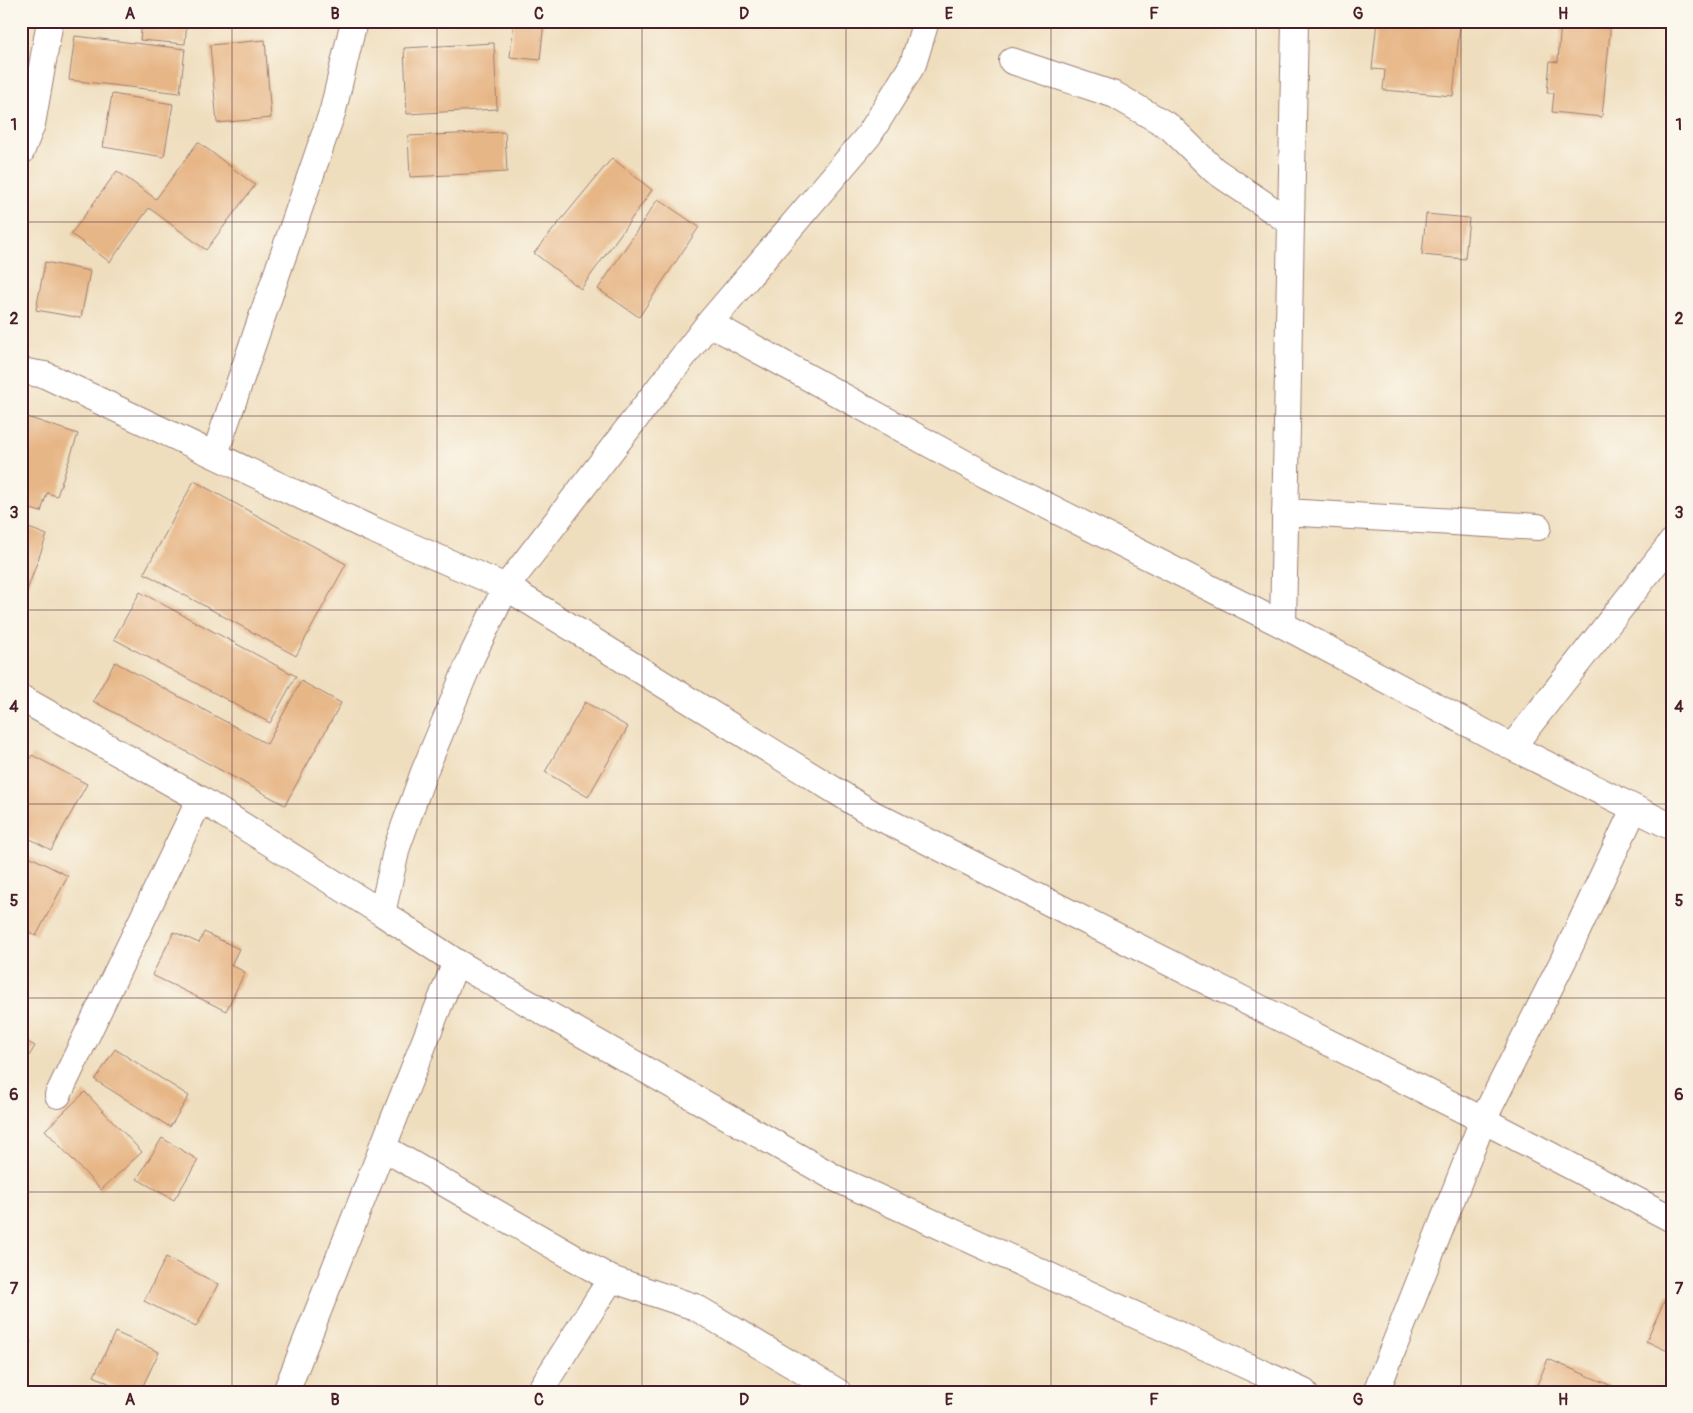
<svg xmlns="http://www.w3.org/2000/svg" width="1693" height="1413" viewBox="0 0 1693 1413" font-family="Pangolin,sans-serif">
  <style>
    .building { fill: #e7b686 }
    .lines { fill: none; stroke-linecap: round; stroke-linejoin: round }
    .street-casing { stroke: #9c7e74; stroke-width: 28 }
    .street { stroke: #fff; stroke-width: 26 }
    .grid { fill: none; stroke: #4a1f2b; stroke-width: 1; stroke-opacity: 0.55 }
    .neatline { fill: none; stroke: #4a1f2b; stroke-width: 2 }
    .grid-label { font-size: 16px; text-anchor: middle; font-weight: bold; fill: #4a1f2b }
  </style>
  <rect width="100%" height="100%" fill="#fbf7ec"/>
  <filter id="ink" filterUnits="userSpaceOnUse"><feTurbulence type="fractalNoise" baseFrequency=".02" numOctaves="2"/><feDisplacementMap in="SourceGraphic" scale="10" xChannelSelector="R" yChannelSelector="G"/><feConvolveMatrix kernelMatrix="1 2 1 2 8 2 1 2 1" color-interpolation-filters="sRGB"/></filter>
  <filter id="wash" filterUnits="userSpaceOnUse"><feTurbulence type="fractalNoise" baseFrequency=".0096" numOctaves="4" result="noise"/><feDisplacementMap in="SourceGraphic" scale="20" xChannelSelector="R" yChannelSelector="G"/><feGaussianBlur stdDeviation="1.12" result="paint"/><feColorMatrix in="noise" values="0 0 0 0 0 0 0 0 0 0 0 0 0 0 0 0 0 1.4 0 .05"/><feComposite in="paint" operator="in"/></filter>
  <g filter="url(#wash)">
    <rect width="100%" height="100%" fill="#efdebe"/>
    <g id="blocks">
      <path class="building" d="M142,21H187L185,44L140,40Z
        M514,21H544L540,60L510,57Z
        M1377,21L1460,25L1453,96L1383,90L1385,70L1372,69Z
        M1561,21H1611L1602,117L1552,112L1554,93H1547L1550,61L1558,62Z
        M75,36L185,49L180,93L69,80Z
        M265,40L271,118L217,123L210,45Z
        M494,43L497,109L407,114L404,48Z
        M112,94L173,104L164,157L103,147Z
        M505,132L507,172L410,177L408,136Z
        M198,142L255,185L206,250L149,208L110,262L71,234L117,171L156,199Z
        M612,158L652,190L581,289L534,253Z
        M658,199L699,227L639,317L598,289Z
        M1426,214L1469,218L1465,259L1422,255Z
        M45,262L90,271L81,318L36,310Z
        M21,415L78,434L57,496L47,493L41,512L21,506Z
        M194,481L346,564L296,656L144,573Z
        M21,525L47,535L21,607Z
        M140,592L296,676L270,723L114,639Z
        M115,662L267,744L301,681L341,703L285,805L93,701Z
        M585,702L628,727L588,797L545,772Z
        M32,755L87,784L51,850L21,834V775Z
        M21,852L68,876L36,936L21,928Z
        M174,932L199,943L204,932L239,949L231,965L245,972L226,1011L152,975Z
        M21,1038L35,1046L21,1069Z
        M115,1049L189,1096L170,1127L95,1080Z
        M85,1092L142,1152L101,1190L45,1130Z
        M162,1138L198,1160L174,1200L137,1179Z
        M166,1257L218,1284L196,1327L144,1301Z
        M1668,1293L1672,1295V1353L1646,1341Z
        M21,1331L31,1342L21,1352Z
        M115,1332L159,1352L140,1392H127L94,1376Z
        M1548,1359L1626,1392H1534Z"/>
    </g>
  </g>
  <g filter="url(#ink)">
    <use href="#blocks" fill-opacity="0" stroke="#9c7e74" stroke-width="1"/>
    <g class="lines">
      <defs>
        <path id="street" d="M1012,61L1115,95L1170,127L1214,170L1290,222
          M21,152L32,124L50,21
          M709,323L988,476L1283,625L1512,747L1672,827
          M21,371L45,375L371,529L506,587L873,814L1483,1120L1672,1219
          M215,454L333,110L354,21
          M1285,512L1538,527
          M1283,625L1295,21
          M21,698L200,799L382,913
          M1512,747L1672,542
          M456,962L837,1179L1304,1392
          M58,1095L200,799
          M382,1147L611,1279L695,1307L838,1392
          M286,1392L456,962L382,913L397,847L424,772L472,656L506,587L709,323L869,135L913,64L926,21
          M539,1392L611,1279
          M1376,1392L1483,1120L1563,961L1634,809"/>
      </defs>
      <use href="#street" class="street-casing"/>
      <use href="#street" class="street"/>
    </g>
  </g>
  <path class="grid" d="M232,21V1392M437,21V1392M642,21V1392M846,21V1392M1051,21V1392M1256,21V1392M1461,21V1392M21,222H1672M21,416H1672M21,610H1672M21,804H1672M21,998H1672M21,1192H1672"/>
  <rect width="1693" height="1413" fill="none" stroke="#fbf7ec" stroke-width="55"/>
  <rect x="28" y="28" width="1638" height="1358" class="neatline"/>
  <g class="grid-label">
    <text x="130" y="19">A</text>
    <text x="335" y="19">B</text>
    <text x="539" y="19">C</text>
    <text x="744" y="19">D</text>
    <text x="949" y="19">E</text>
    <text x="1154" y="19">F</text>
    <text x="1358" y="19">G</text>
    <text x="1563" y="19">H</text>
    <text x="14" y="130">1</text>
    <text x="1679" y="130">1</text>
    <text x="14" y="324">2</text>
    <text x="1679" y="324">2</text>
    <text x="14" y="518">3</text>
    <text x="1679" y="518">3</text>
    <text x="14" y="712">4</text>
    <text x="1679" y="712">4</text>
    <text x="14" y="906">5</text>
    <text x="1679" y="906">5</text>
    <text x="14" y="1100">6</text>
    <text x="1679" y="1100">6</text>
    <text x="14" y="1294">7</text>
    <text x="1679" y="1294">7</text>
    <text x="130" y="1405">A</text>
    <text x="335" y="1405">B</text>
    <text x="539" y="1405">C</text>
    <text x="744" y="1405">D</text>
    <text x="949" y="1405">E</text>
    <text x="1154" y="1405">F</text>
    <text x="1358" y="1405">G</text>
    <text x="1563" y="1405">H</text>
  </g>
</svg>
